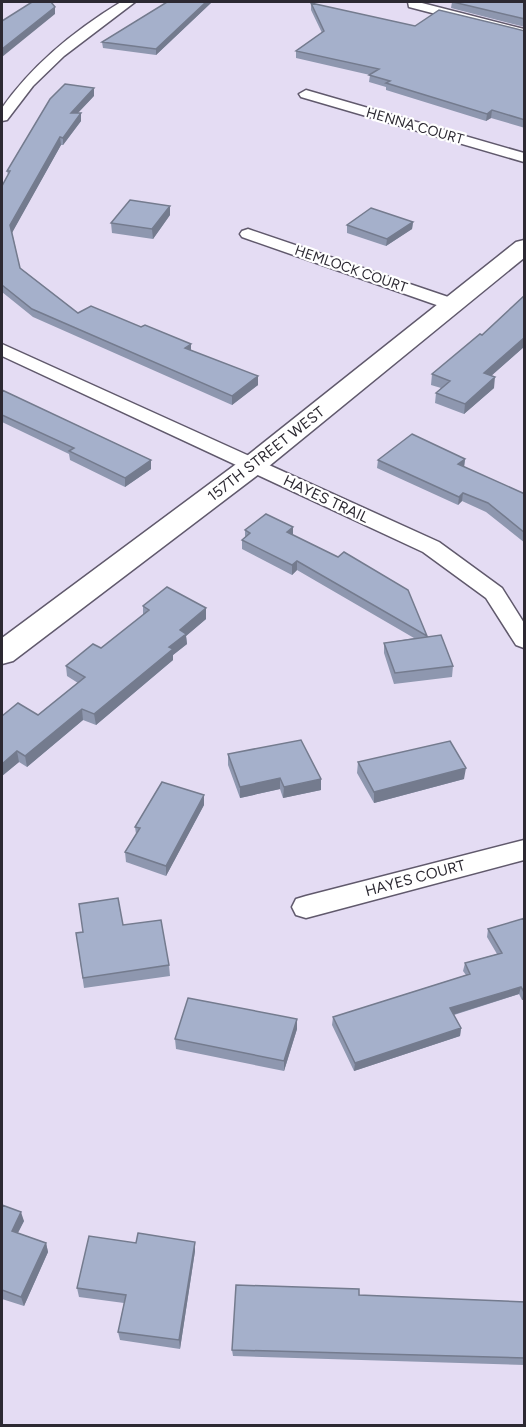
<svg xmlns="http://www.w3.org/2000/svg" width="526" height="1427" viewBox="0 0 526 1427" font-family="Figtree,sans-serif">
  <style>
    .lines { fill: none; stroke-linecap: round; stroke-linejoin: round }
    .street-casing { stroke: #60596c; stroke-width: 3 }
    .secondary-casing { stroke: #60596c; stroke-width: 3 }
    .street { fill: #fff; fill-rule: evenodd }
    .secondary { fill: #fff; fill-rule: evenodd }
    .wall { fill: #8e97af }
    .shaded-wall { fill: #747b8e }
    .building { fill: #a5b0cb; stroke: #747b8e; stroke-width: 1.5 }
    .labels { text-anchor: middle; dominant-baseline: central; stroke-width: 4.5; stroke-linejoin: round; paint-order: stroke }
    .far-street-label { font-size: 14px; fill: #2c2932; stroke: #fff }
    .street-label { font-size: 15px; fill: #2c2932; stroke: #fff }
  </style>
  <rect width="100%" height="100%" fill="#e4dcf3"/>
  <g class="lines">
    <defs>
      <path id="street" d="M121,2H135L64,56L33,86L7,120L2,121V108C33,64 75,30 121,2Z
        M408,2H418L524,29V37L409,7Z
        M306,90L524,153V162L301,97L299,94Z
        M248,229L460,301L463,305L460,309H448L242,237L240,234L242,231Z
        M2,344L439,542L502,588L524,623V648L516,645L486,598L423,552L2,356Z
        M524,840V860L306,918L296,915L292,907L296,899L306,896Z"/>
      <path id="secondary" d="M524,240V258L263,471L13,661L2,664V638L243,459L516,242Z"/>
    </defs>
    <use href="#street" class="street-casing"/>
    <use href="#secondary" class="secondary-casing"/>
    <use href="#street" class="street"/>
    <use href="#secondary" class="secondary"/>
  </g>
  <path class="wall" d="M167,2H212L156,55L103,48L102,42Z
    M452,2H525V27L451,8Z
    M311,3L415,26L525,31V128L491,118L486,121L386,90V87L369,82L370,75L296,58V51L322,33L311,10Z
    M94,96L78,113L81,121L63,145H61L12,232L20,268L78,313L191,350L258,385L232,405L33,317L2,292V186L8,175L7,171Z
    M170,215L153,239L112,233L111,223Z
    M413,222L412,229L386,246L347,233V225Z
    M525,295V346L491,376L494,388L464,414L435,403L436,393L441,388L431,385L432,374L482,335Z
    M2,390L151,460V469L125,487L70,460L69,454L2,422Z
    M465,459L464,467L525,494V543L486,512L462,501L458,505L377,468L378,460Z
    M293,527V535L427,636L453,666L452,677L394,684L384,653V643L414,638L297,570L292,575L242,549V540L245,537V530Z
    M143,606L206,619L186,636L187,644L173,655V660L96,725L83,720L27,767L19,762L2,776V716L38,715L78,683L67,676L66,666L101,648L143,615Z
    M228,754L321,779V790L283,798L280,789L240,798L228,765Z
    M358,762L464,779L374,803L357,773Z
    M204,795V805L166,876L126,862L125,852L136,834L135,827Z
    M525,918V999L522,1000L519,994L454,1015L461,1028L460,1036L354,1071L332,1025L333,1017L466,975L463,971L465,963L497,954L487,937L488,929Z
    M123,925L169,965L170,976L84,988L76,933Z
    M297,1019V1029L284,1071L176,1049L175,1039Z
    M2,1205L24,1221L18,1233L46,1243L48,1252L24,1306L2,1299Z
    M195,1242V1251L180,1349L120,1340L118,1332L124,1303L79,1297L77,1288L136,1243Z
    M359,1295L525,1302V1365L233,1356L232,1350Z"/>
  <path class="shaded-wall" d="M206,2H212L156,55V49Z
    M55,7V14L2,57V49Z
    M94,88V96L71,120V113Z
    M492,110L491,118L486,121L487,114Z
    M81,113V121L63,145V138Z
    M60,137L61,145L12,233L10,225Z
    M170,206V215L153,239L152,229Z
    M413,222L412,229L386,246L387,239Z
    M525,337V346L483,383L484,373Z
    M191,344V352L185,348Z
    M258,376V385L232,405V396Z
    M495,377L494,388L464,414L465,404Z
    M465,459L464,467L458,464Z
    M151,460V469L125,487V478Z
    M463,493L462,501L458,505L459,497Z
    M293,527V537L287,532Z
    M297,561V570L292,575V565Z
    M206,608V619L186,636L187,644L173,655V660L96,725L94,714L169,647L180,630Z
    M82,709L83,720L27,767L25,756Z
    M17,751L19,762L2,776V764Z
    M466,768L464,779L374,803V792Z
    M280,778V789L240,798V787Z
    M321,779V790L283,798L284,787Z
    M204,795V805L166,876V866Z
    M521,987L519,994L449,1016L450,1008Z
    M524,992H525V999L522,1000Z
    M297,1019V1029L284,1071V1061Z
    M461,1028L460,1036L354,1071L355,1063Z
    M21,1212L24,1221L14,1240L12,1231Z
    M195,1242V1251L180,1349L179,1340Z
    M46,1243L48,1252L24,1306L21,1297Z"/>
  <path class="building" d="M32,2H51L55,7L2,49V21Z
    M167,2H206L156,49L102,42Z
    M453,2H525V19Z
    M311,3L415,26L439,10L525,31V120L492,110L487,114L386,83L390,81L369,75L379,69L296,51L324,31Z
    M65,84L94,88L71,113H81L63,138L60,137L10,225L20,268L78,313L91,306L141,327L145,325L191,344L185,348L258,376L232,396L32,309L2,285V186L10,171H7L50,99Z
    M130,200L170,206L152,229L111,223Z
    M371,208L413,222L387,239L347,225Z
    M525,295V337L484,373L495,377L465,404L436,393L450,381L432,374L480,334L482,335Z
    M2,390L151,460L125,478L69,451L74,448L2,415Z
    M412,434L465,459L458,464L525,494V533L488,503L463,493L459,497L378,460Z
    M266,514L293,527L287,532L338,557L344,552L408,590L427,636L297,561L292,565L242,540L250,533L245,530Z
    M167,587L206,608L180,630L186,634L169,647L173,649L94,714L82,709L25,756L17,751L2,764V716L18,703L38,715L85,677L66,666L93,644L101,648L149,610L143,606Z
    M441,635L453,666L395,673L384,643Z
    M301,740L321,779L284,787L280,778L240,787L228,754Z
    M450,741L466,768L374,792L358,762Z
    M162,782L204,795L166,866L125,852L140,828L135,827Z
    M118,898L123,925L161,920L169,965L83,978L76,933L83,932L79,904Z
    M525,918V992H524L521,987L450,1008L461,1028L355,1063L333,1017L470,974L465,963L502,953L488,929Z
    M188,998L297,1019L284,1061L175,1039Z
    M2,1205L21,1212L12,1231L46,1243L21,1297L2,1290Z
    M138,1233L195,1242L179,1340L118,1332L126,1295L77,1288L89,1236L136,1243Z
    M236,1285L359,1289V1295L525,1302V1358L232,1350Z"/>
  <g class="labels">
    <g class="far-street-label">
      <text transform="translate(415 126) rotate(16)">HENNA COURT</text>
      <text transform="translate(351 269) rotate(19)">HEMLOCK COURT</text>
    </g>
    <g class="street-label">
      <text transform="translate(266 454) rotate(-38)">157TH STREET WEST</text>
      <text transform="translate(326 499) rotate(25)">HAYES TRAIL</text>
      <text transform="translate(415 878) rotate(-15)">HAYES COURT</text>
    </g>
  </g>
  <rect width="526" height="1427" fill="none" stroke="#2c2932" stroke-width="6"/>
</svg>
